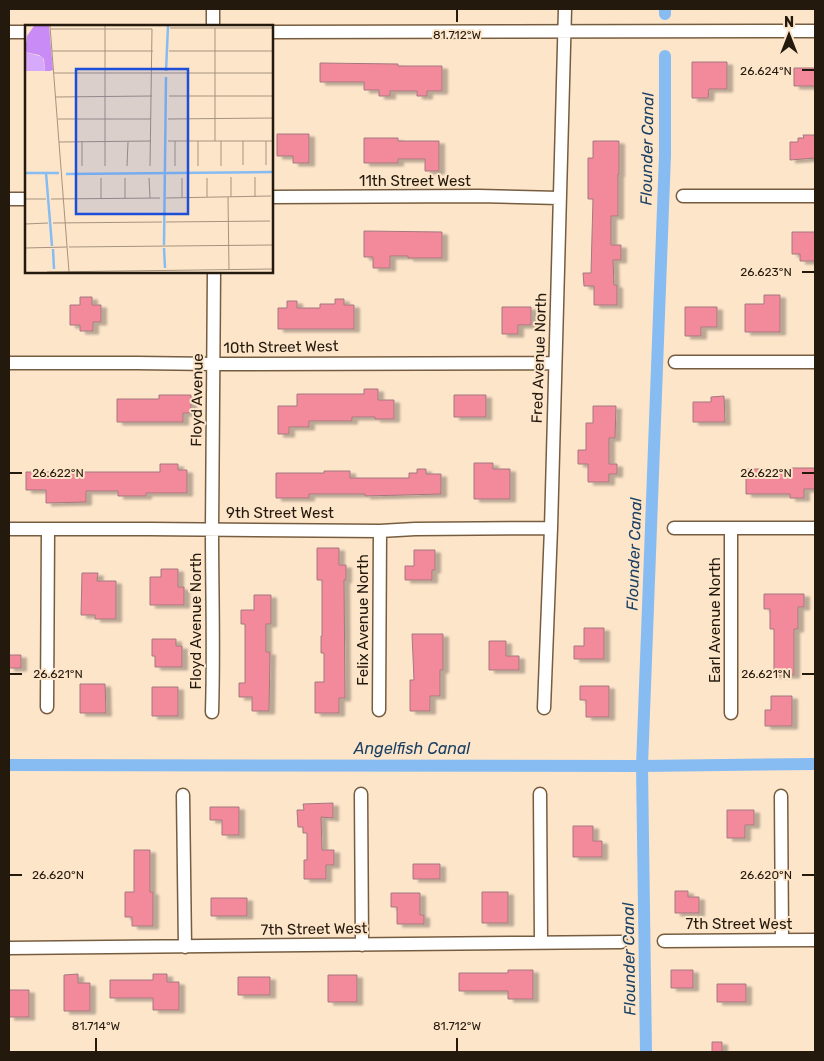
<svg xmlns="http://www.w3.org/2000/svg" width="824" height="1061" viewBox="0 0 824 1061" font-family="Rubik,sans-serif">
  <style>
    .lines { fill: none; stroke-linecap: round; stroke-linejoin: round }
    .canal { stroke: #87bcf2; stroke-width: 12 }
    .building { fill: #f38a9c; stroke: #a4787e; filter: url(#shadow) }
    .minor-casing { stroke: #775d3f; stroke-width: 15 }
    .minor { stroke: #fff; stroke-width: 12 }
    .ticks { fill: none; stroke: #24190d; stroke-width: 2 }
    .labels { text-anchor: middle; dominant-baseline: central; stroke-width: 4; stroke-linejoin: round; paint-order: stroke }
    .street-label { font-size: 15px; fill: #24190d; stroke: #fde5ca }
    .water-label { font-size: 16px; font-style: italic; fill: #1b4165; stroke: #fde5ca }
    .inset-river { fill: none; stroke: #87bcf2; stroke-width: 2.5 }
    .inset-road { fill: none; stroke: #a6937e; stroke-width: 1 }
    .view { fill: #1d4ed8; fill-opacity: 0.15; stroke: #1d4ed8; stroke-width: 2.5 }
    .inset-edge { fill: none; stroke: #24190d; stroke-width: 2.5 }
    .ticks-label { font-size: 12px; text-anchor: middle; fill: #24190d; stroke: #fde5ca; stroke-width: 4; stroke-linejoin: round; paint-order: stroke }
  </style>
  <defs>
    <filter id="shadow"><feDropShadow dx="5.5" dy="3" stdDeviation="1" flood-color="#0004"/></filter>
  </defs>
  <rect width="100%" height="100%" fill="#fde5ca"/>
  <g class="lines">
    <path class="canal" d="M665,14V9
      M9,765L642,766L815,764
      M646,1052L642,766L665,155V56"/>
  </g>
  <path class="building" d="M692,62H727V89H709L708,98H692Z
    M320,63L398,64V66H442V91H427V96H417V91H390V96H379V90H364V82H320Z
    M794,68H815V86H794Z
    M277,134H309V163H293V156H277Z
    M803,135H815V158L790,160V142H798V138H804Z
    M364,138H398V141H439V171H425V159H398V163H364Z
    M593,141H619V174H618V216H611V245H621V260H613L614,285H617V305H594V286H584L583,273H591L593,199H588V158H593Z
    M364,231L442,232V258H408V256H390V268H373V257H364Z
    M792,232H815V261H800V254H792Z
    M764,295H780V332H745V304H764Z
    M80,297H92V305H101V322H93V331H80V325H70V305H80Z
    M335,299H344V305H354V329H278V308H287V301H297V308H320V304H335Z
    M502,307H531V325H518V334H502Z
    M685,307H717V327H701V336H685Z
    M364,389H378V400H394V419H375V417H352V421H309V427H289V434H278V406H297V394H364Z
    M159,395H191V413H183V422H117V399H159Z
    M454,395H486V417H454Z
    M724,396L725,422H693V402H711V397Z
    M593,406H616L615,438H609V464H617V474H609V482H588V464H578V450H586V423H593Z
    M474,463H493V469H510V499H474Z
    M160,464H178V470H187V493H146V496H118V491H86V502L46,503V490H26V472H160Z
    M790,468H815V489H804V498H790V494H746V469H790Z
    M417,469H426V474H441V494L365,496V494H309V498H276V473H324V471H350V478H409V473H417Z
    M317,548H339V565H346V580H344L345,698H339V713H315V682H324V653H321V636H322V580H317Z
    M414,550H435V570H432V580H405V566H414Z
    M161,569H178V587H184V605H150V577H161Z
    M82,573H98L97,581H116V619H95V615H81Z
    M764,594H804V607H798V629H794V675H774V629H770V609H764Z
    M254,595H271V624H266V652H270L269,711H252V697H239V683H245V624H241V610H254Z
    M584,628H604V659H574V646H584Z
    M412,634H443V670H440V696H430V711H410V680H414Z
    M152,639H176V646H182V667H155V656H152Z
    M489,641H506V656H519V670H489Z
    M9,655H21V668H9Z
    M80,684H105L106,713H80Z
    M580,686H609V717H586V700H580Z
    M152,687H178V716H152Z
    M771,696H792V726H765V710H771Z
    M333,803V818L321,817L322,850H334V865H326V879H304V860H307V833H303V827H298L297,810H304L303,804Z
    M210,807H239V835H222V820H210Z
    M727,810H754V825H745V838H727Z
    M573,826H593V841H602V857H573Z
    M134,850H150V892H153V926H132V917H125V892H134Z
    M413,864H440V879H413Z
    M675,891H688V897H699V913H675Z
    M482,892H508V923H482Z
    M391,893H420V915H424V924H397V907H391Z
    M211,898H247V916H211Z
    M508,970H533V999H508V991H459V973H508Z
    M671,970H693V988H671Z
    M78,974V983H90V1011H64V975Z
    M153,974H167V982H179V1010H153V998H110V980H153Z
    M328,975H357V1002H328Z
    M238,977H270V995H238Z
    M717,984H746V1002H717Z
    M9,990H29V1017H9Z
    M712,1042H722V1052H712Z"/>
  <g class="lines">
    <defs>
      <path id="minor" d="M213,26V9
        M9,32H26
        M271,32L815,31
        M683,196H815
        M271,197L478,196L559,198
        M9,199H26
        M675,362H815
        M9,363H137L214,364L554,363
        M674,528H815
        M731,528V713
        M9,529H149L380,531L415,529L551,528
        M47,707L48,529
        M544,708L551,528L565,9
        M379,710L380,531
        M212,712C214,651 212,591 212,530C212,444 214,357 214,271
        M361,794L362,945
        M540,794L541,942
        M183,795L185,947
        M781,796L782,940
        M664,941L815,940
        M9,948L621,942"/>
    </defs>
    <use href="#minor" class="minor-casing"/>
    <use href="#minor" class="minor"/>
  </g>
  <path class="ticks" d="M457,10V22M802,70H814M802,272H814M10,473H22M802,473H814M10,674H22M802,674H814M10,875H22M802,875H814M96,1038V1051M457,1038V1051"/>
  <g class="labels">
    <g class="street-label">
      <text x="415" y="181">11th Street West</text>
      <text transform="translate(281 347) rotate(-1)">10th Street West</text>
      <text transform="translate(539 358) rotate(-88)">Fred Avenue North</text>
      <text transform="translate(197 400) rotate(-89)">Floyd Avenue</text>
      <text x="280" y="513">9th Street West</text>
      <text transform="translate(363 620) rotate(-90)">Felix Avenue North</text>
      <text transform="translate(715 620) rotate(-90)">Earl Avenue North</text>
      <text transform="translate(196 621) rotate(-90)">Floyd Avenue North</text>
      <text x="739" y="924">7th Street West</text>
      <text transform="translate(314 929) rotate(-1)">7th Street West</text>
    </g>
    <g class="water-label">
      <text transform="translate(647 149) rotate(-89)">Flounder Canal</text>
      <text transform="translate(634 554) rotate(-88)">Flounder Canal</text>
      <text x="412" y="748">Angelfish Canal</text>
      <text transform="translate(629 959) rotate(-91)">Flounder Canal</text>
    </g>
  </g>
  <g transform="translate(25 25)">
    <rect width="248" height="248" fill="#fde5ca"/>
    <path d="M9,1H24L28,45L25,46H20L19,34L14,30L0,27L2,11Z" fill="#c98bf5"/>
    <path d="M0,27L18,32L20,46H0Z" fill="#d7a9fb"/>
    <path class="inset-river" d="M141,46L143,1M0,148H34M21,148L27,221M41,149L248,147M139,220L141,52M139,223L140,243M28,224L29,244"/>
    <path class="inset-road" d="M25,1L44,247M145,3H248M190,3V116M26,4H127L125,141M27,26H128M144,26H248M29,48H248M144,71H248M31,72L127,71M33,94H126M143,94L248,93M143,116H248M150,116V141M218,116V140M241,116V140M34,117L126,116M57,141V116M80,141V1M102,141L103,117M173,141V116M196,141V116M206,152V172M230,152V172M76,153V173M100,153V173M124,153L125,173M157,153V172M182,153V172M203,172L204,245M141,173L246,171M0,174H21M26,174L135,173M141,197L245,196M28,198L137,197M0,199L23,198M44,222L248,220M0,223L42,222M22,247L248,244"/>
    <path class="view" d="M51,44H163V189H51Z"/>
    <rect width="248" height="248" class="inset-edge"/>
  </g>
  <g class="ticks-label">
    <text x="457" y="39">81.712°W</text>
    <text x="766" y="75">26.624°N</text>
    <text x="766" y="276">26.623°N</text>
    <text x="58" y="477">26.622°N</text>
    <text x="766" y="477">26.622°N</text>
    <text x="58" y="678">26.621°N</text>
    <text x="766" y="678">26.621°N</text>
    <text x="58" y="879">26.620°N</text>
    <text x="766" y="879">26.620°N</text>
    <text x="96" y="1030">81.714°W</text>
    <text x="457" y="1030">81.712°W</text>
  </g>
  <rect width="824" height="1061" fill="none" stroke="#24190d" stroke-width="20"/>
  <g transform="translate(789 35)" stroke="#fde5ca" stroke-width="4" paint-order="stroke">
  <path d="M0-4L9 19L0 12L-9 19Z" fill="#24190d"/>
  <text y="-8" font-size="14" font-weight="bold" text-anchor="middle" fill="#24190d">N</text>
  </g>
</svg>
